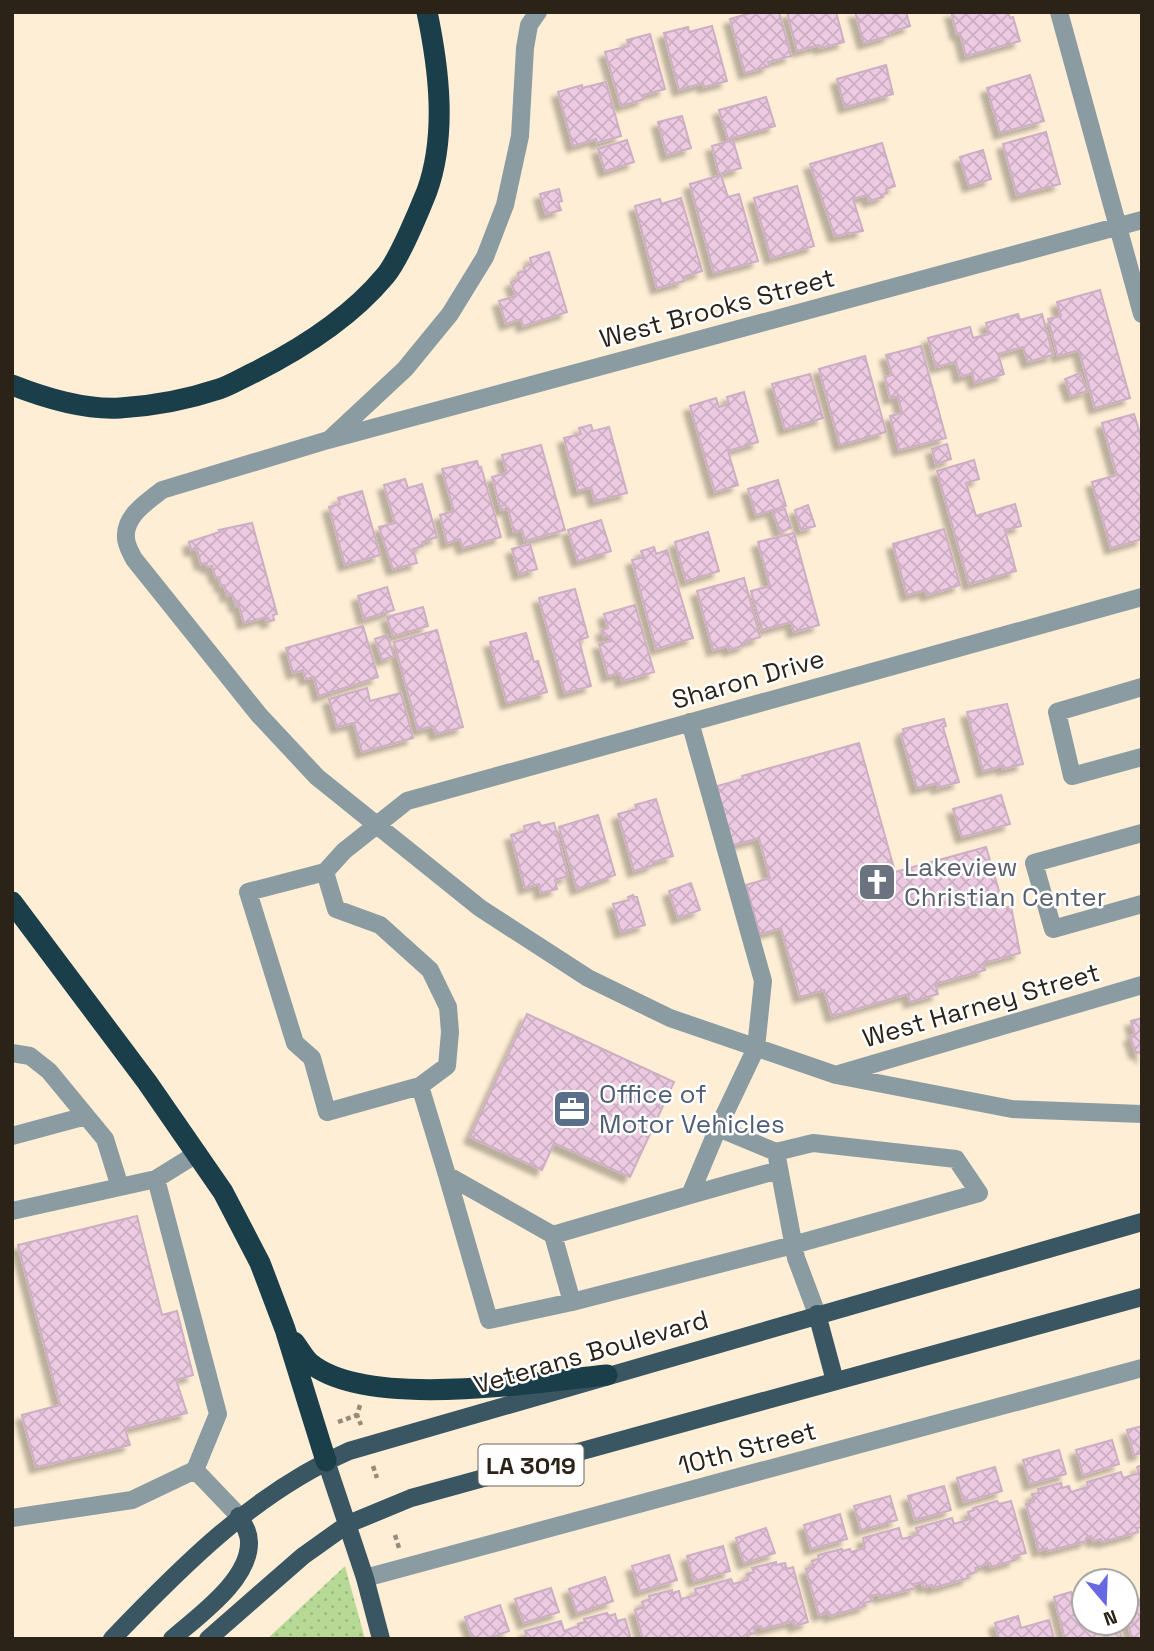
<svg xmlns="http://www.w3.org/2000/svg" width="1154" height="1651" viewBox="0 0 1154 1651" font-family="'Space Grotesk',sans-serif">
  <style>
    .grass { fill: url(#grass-dots) }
    .building { fill: url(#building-cross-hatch); stroke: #cdaec3; stroke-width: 2; filter: url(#shadow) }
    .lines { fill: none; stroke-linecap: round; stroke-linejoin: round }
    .path { stroke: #978b78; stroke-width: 4.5; stroke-dasharray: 5 3.5; stroke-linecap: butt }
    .minor { stroke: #8b9ba2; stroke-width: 18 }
    .major { stroke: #395662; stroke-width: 18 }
    .highway { stroke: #1b3e4b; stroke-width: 21 }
    .labels { text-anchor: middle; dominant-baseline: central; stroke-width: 5; stroke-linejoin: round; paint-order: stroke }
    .shield { fill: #fff; stroke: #6b655d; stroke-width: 2 }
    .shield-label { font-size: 24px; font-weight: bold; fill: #2b2318 }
    .street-label { font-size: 26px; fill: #2b2318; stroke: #fff }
    .worship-label { font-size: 26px; fill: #5b616d; stroke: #fff; text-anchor: start }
    .service-label { font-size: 26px; fill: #4e5e75; stroke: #fff; text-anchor: start }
  </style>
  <defs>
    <pattern id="grass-dots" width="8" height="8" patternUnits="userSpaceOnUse" patternTransform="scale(1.75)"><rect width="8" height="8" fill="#b6da95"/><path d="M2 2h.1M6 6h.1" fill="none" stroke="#9dbb80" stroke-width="1.8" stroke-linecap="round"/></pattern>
    <pattern id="building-cross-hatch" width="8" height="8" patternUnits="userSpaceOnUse" patternTransform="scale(1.75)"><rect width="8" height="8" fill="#eccbe2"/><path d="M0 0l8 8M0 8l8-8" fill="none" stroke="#cbaec1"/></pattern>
    <filter id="shadow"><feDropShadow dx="-6" dy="6" stdDeviation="2" flood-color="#0004"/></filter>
  </defs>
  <rect width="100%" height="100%" fill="#feeed5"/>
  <path class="grass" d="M345,1566L365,1639H267Z"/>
  <path class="building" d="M754,12H779L791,56L768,62L769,66L745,73L730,19Z
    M787,12H836L844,42L820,48L819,45L797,51Z
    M855,12H906L910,26L888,33L889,36L864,43Z
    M951,12H1008L1010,18L1013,17L1020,41L966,56L960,33L957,34Z
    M712,26L727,81L704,87L703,83L679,90L664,33L688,27L689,32Z
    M650,34L665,89L643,95L644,99L621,106L605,52L629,46L627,40Z
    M886,65L893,94L845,107L837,79Z
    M1030,75L1044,121L1000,133L987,88Z
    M606,82L621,136L597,143L596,139L573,146L558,92L582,85V88Z
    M766,97L775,126L728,139L719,110Z
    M682,116L691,148L667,155L658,122Z
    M1046,132L1060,184L1017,195L1003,144Z
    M627,140L634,162L605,171L598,149Z
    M733,140L741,168L719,174L712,146Z
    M882,143L895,186L886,189L887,193L882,195L883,197L869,201L867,195L853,199L863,231L835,236L810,164Z
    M983,150L991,179L969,186L960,157Z
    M721,175L728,197L739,194L758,261L714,273L690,184Z
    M797,186L814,246L771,258L754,198Z
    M559,189L562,201L558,202L561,210L546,214L540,194Z
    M681,198L702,271L683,277L684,281L657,288L635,206L660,199L661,204Z
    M549,252L567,312L523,326L521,319L506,324L499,301L516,296L511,282L519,279L518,273L525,271L524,267L532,264L530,258Z
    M1100,290L1130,398L1095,408L1079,350L1058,356L1048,319L1061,316L1057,302Z
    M1018,314L1020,320L1042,314L1053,355L1028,362L1023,347L998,354L1004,374L975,383L972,373L960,377L956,362L936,367L928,338L970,327L973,338L989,334L986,323Z
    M921,346L946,438L899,450L890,416L902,413L898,396L890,398L885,377L892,375L886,355Z
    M865,356L886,432L840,445L819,369Z
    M1080,373L1087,391L1071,396L1065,379Z
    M810,374L823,418L785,429L772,384Z
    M744,392L758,442L728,451L738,485L715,492L690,406L716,398L719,407L729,404L727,397Z
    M1134,414L1142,440V539L1111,548L1092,482L1117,475L1102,423Z
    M591,425L593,431L609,427L627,493L595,501L591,487L578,491L564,438L581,434L579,428Z
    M947,444L951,459L936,464L932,449Z
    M541,445L565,530L525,541L522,530L514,532L508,508L501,510L492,477L507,473L502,455Z
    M974,460L979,479L966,483L976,516L1015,504L1021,526L1005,530L1016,571L969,584L937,471Z
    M477,461L479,468L481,467L501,537L463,548L460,539L447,543L440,515L454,511L442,469Z
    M405,479L408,488L422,484L437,537L422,542L423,546L413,549L417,563L393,569L379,527L395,523L384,485Z
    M778,480L786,506L756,515L748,489Z
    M362,491L380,555L345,565L329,507L340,504L338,498Z
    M808,505L815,526L801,530L795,510Z
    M785,509L791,528L780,532L773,512Z
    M601,520L611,551L578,561L568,530Z
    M252,523L277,614L273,615L274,620L267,622L266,617L244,623L239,605L236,606L232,594L227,596L224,585L221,586L219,577L216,578L212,566L207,567L206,563L201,564L197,549L191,550L189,542L220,532L219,530Z
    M944,529L960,585L927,595L925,590L907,595L893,544Z
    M708,532L719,571L686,581L675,542Z
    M794,533L819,625L794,632L791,622L762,630L751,591L770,586L758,542Z
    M530,544L537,569L519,574L512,549Z
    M654,547L656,554L667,550L693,638L656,649L632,560L644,557L641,551Z
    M744,578L760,637L744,642L745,645L729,650L728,646L713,650L697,591Z
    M387,587L394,610L364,619L358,596Z
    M575,589L588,637L579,640L591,686L565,693L539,598Z
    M635,605L654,672L622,681L620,673L608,676L599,644L611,641L610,636L604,637L602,630L608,628L604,614Z
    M423,607L428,626L393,636L387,617Z
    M363,626L378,677L319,696L314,677L306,679L303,670L293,673L286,648Z
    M437,630L463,727L436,734L433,726L418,730L394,642Z
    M526,633L534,662L538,661L547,692L507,703L490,642Z
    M387,635L394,656L382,660L375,639Z
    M367,688L370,701L401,693L413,738L362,752L354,723L337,727L329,699Z
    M1007,704L1023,764L1003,769L1002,766L983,771L967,712Z
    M944,719L946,726L943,727L959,782L937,788V783L917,788L901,734L904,733L903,729Z
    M859,743L895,872L986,847L1004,908L1011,906L1020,953L983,963L985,970L935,984L938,994L910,1002L908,994L832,1016L824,990L800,997L781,928L760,934L746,885L770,878L759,838L730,846L714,787L743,779L742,776Z
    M1001,795L1010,824L962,837L953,809Z
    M656,799L673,856L653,862V865L634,871L618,814L637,809L635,805Z
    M598,815L615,875L577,889L559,827Z
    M539,822L541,826L554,823L568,876L555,880L557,889L541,893L539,884L525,888L511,835L525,831L524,826Z
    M691,883L700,910L678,918L669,891Z
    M633,895L634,897H637L645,925L621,932L613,904L629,900L628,897Z
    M527,1014L674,1082L630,1177L554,1143L542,1170L470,1137Z
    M1142,1018V1058L1140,1052L1136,1053L1130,1036L1135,1035L1131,1021Z
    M137,1216L162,1315L177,1311L193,1375L176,1380L187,1413L125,1429L130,1445L36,1467L22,1415L60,1405L18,1245Z
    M1142,1426V1453L1134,1455L1127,1430Z
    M1112,1440L1119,1464L1083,1475L1076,1450Z
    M1059,1450L1066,1474L1030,1484L1023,1460Z
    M1142,1465V1527L1137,1528L1138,1532L1102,1542L1101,1539L1093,1541L1091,1536L1086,1538V1541L1048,1551L1047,1548L1039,1551L1026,1504L1034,1502L1032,1494L1039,1493L1038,1489L1061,1483L1062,1488L1069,1486L1071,1492L1088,1487L1087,1482L1121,1472L1123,1478L1139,1473L1137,1467Z
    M995,1467L1002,1491L964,1502L957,1478Z
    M944,1486L951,1510L915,1520L908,1496Z
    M890,1496L897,1520L861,1530L854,1506Z
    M997,1501L999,1504L1011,1501L1026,1553L1014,1556L1015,1560L991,1567L990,1563L975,1568L976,1572L967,1575L968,1578L933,1588L932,1585L923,1587L922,1582L914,1584L915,1588L880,1597L879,1594L870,1596L872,1601L864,1603L865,1606L830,1616L829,1612L819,1615L806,1569L814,1567L812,1561L819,1559L818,1555L842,1549L843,1551L850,1549L851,1552L865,1548L863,1538L899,1528L902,1539L918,1535L916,1528L952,1518L954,1524L970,1519L968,1512L974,1510L973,1508Z
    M840,1514L847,1539L811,1549L804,1525Z
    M766,1528L775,1553L744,1563L736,1538Z
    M723,1546L730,1571L694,1581L687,1556Z
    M669,1555L677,1580L640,1591L632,1566Z
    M776,1562V1565L785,1563L787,1569L793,1567L808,1622L795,1626L793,1621L762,1629L761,1626L754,1628L755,1633L747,1635L748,1639H643L635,1610L644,1607L642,1602L650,1599L649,1596L672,1590V1593L679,1591L681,1599L696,1595L695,1589L731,1579L733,1584L748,1580L747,1574L754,1572L752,1568Z
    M605,1577L613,1601L577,1613L569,1589Z
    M551,1588L559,1612L524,1623L515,1599Z
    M1071,1592L1074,1601L1084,1599V1623H1117L1122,1639H1065L1054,1597Z
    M1142,1599V1639H1132L1126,1616V1603Z
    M500,1605L509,1631L487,1639H473L465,1617Z
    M607,1613L609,1616L615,1614L617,1621L625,1619L631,1639H527L525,1631L561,1621L564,1631L579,1626L578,1624L585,1622L584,1619Z
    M1018,1616L1021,1628L1049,1620L1054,1639H999L995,1623Z"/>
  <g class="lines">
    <path class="path" d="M360,1405L357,1415L361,1425
      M338,1422L357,1415
      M373,1466L377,1478
      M395,1535L399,1548"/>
    <path class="minor" d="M1059,12L1142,314
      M1142,220L328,440L162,490C147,502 124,516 126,538C126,545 131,553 134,559L259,715L317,777L480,908L588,978L670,1018L836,1075L1012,1109L1142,1114
      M331,438L405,369L450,314L485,257L505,205L520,136L525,48L529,25L538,12
      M1142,687L1057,712L1072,776L1142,757
      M690,722L763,981L756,1048L718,1128L776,1152L796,1258L817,1314
      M1142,833L1034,863L1053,929L1142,904
      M325,872L248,892L295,1043L312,1058L327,1112L420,1086
      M12,1053L30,1056L49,1071L105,1139L120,1187
      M839,1074L1142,985
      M718,1128L690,1195L553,1235L447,1175L420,1086L447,1066L450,1032L448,1007L430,970L380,925L336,909L325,872L344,851L407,801L1142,597
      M12,1136L86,1116
      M447,1175L489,1320L572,1302
      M156,1179L218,1414L195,1470
      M690,1195L779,1170
      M12,1211L156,1179L198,1153
      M553,1235L572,1302L793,1245L979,1193L956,1159L813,1143L776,1152
      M12,1518L132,1500L195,1470L239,1516
      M365,1578L1142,1368"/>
    <path class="major" d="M817,1314L835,1381
      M326,1461L365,1578L381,1639
      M112,1639C183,1565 254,1493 349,1451L1142,1222
      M172,1639C198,1616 250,1580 249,1542C249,1532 244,1525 239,1516
      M208,1639L303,1556L348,1524L411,1498L1142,1297"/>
    <path class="highway" d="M12,385C45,398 85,410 120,408C153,406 189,399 219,389C231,385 242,378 253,373C301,349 350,318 385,276C398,261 419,211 427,191C447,135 439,69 427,12
      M12,902L147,1082L223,1192L260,1263L285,1329L326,1461
      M294,1342C299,1348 304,1358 310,1363C368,1410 535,1382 607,1375"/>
  </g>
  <defs>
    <symbol id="church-square" viewBox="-11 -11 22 22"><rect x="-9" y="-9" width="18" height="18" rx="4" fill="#6b7280" stroke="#fff"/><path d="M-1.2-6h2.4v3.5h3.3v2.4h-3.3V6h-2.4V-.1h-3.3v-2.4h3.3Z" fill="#fff"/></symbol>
    <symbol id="office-square" viewBox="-11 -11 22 22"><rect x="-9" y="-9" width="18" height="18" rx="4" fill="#5c6f8a" stroke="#fff"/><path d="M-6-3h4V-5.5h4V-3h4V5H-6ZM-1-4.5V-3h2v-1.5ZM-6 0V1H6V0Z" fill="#fff"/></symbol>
  </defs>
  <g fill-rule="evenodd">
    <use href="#church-square" x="855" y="860" width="44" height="44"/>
    <use href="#office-square" x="550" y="1087" width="44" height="44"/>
  </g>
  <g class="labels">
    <rect class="shield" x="478.5" y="1444.5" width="105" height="41" rx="5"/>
    <g class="shield-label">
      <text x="531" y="1465">LA 3019</text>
    </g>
    <g class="street-label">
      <text transform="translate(717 308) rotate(-15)">West Brooks Street</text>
      <text transform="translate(748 679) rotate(-16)">Sharon Drive</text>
      <text transform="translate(981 1005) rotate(-16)">West Harney Street</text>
      <text transform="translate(591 1352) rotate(-16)">Veterans Boulevard</text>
      <text transform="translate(747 1448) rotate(-15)">10th Street</text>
    </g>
    <g class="worship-label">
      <text x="904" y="867">Lakeview<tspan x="904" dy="30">Christian Center</tspan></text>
    </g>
    <g class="service-label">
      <text x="599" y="1094">Office of<tspan x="599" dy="30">Motor Vehicles</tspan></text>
    </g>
  </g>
  <rect width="1154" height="1651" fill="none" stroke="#2b2318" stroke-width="28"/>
  <g transform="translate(1105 1602) rotate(161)"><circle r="33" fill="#ffffff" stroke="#aaa7a3" stroke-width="2"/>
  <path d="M0-5L12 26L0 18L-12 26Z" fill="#6669e2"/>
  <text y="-10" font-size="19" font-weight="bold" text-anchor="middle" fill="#2b2318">N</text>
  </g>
</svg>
